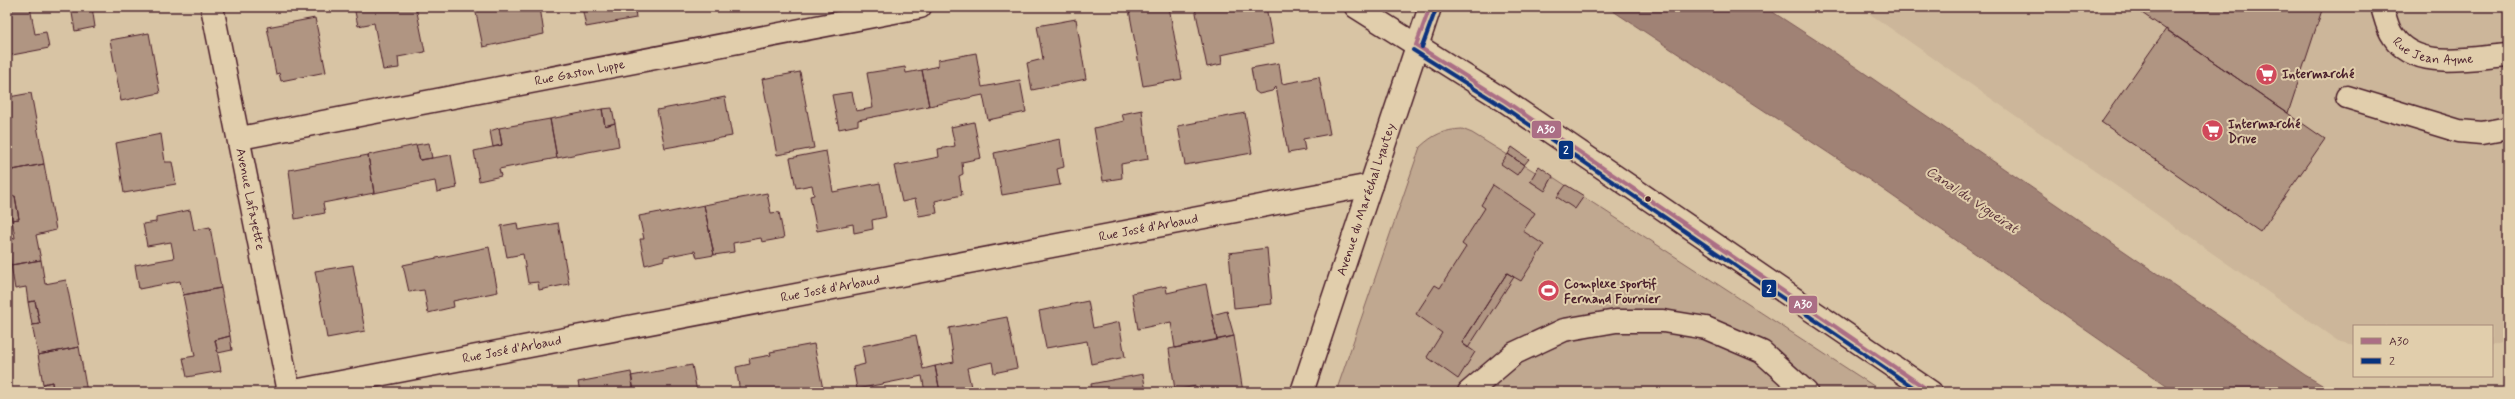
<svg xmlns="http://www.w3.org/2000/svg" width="2515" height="399" viewBox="0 0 2515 399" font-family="Mynerve,sans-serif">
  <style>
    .built { fill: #ccb69a }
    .green { fill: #c0a890; stroke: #85645e }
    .water { fill: #a08274; stroke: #7e5a57 }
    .building { fill: #b09582; stroke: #4a1f2b }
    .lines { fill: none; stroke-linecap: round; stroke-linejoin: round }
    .minor-casing { stroke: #4a1f2b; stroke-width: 25 }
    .major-casing { stroke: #4a1f2b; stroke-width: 25 }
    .minor { stroke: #e1ceac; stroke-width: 22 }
    .major { stroke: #e1ceac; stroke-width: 22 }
    .bus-1-casing { stroke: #e1ceac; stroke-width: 7 }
    .bus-2-casing { stroke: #e1ceac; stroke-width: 7 }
    .bus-1 { stroke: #ab6e85; stroke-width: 4 }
    .bus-2 { stroke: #07337f; stroke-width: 4 }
    .bus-dot { fill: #4a1f2b; stroke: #e1ceac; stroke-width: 1.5 }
    .labels { text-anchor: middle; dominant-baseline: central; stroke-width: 4; stroke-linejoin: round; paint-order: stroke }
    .street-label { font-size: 13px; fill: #4a1f2b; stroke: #e1ceac }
    .poi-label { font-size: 13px; font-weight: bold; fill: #4a1f2b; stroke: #e1ceac; text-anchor: start }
    .water-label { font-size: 14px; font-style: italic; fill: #5b333a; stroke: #e1ceac }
    .line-badge { stroke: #e1ceac; stroke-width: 1.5 }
    .badge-label { font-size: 11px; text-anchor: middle; font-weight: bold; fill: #fff }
  </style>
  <rect width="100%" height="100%" fill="#d8c4a4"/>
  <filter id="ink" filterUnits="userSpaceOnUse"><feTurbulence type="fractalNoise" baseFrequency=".025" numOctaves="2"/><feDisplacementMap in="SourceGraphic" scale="8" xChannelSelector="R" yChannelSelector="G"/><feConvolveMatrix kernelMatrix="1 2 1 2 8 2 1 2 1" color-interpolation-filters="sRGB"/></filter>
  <g filter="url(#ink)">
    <path class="built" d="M1860,7H2508V342L2492,345V326H2354V345L2338,341Z"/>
    <path class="green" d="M1462,129L1472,133L1537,173L1531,182L1545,190L1553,177L1883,392H1336L1420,147C1434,134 1444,130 1462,129Z"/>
    <path class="water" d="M1607,7H1765L1825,46L2305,375L2334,392H2175L1868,179Z"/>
    <path class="building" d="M17,7H30L35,34L46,32L49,48L7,56V9Z
      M71,7H92L95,27L75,31Z
      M354,7H416L425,52L398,57L399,68L383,70L374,23L358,26Z
      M481,7H540L544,34L483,47L475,8Z
      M582,7H641L635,8L636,18L586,27Z
      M1146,7H1169L1182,79L1143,86L1129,10Z
      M1202,7H1266L1273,44L1221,55L1222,64L1207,67L1195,8Z
      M2133,7H2323L2288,113Z
      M315,18L326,72L281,81L279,73L276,74L267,27Z
      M1076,19L1086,79L1032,90L1027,63L1043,59L1037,26Z
      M2166,29L2325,139L2260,232L2101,122Z
      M149,33L160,93L121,101L110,40Z
      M976,53L982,87L1020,80L1026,112L988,120L983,95L929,106L922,70L938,66V60Z
      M1279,63L1282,84L1319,77L1330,134L1303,139L1305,150L1288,153L1276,87L1272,91L1259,94L1255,91L1251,68Z
      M905,67L906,73L922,70L929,106L858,120V125L839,129L832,95L852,92L856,111L873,108L867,73Z
      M800,72L814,148L777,155L762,79Z
      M7,84L9,97L31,93L44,164L7,171Z
      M725,97L732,136L665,148L657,110Z
      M612,108L615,123L605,126L602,109Z
      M602,109L605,126L615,123L619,146L557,158L550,119Z
      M1142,110L1148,159L1121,164L1122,178L1103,181L1094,128L1124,121L1122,114Z
      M1245,113L1252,153L1185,165L1178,126Z
      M550,119L557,158L499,169L501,176L479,181L474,151L502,145L499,128Z
      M974,122L981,158L962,162L963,174L959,176L962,195L935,201L937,213L919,216L915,199L902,202L894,166L939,157L938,149L955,146L951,127Z
      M499,128L502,145L493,147L490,131Z
      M161,134L165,162H172L176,184L124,193L116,143Z
      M1060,139L1064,167L1057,169L1060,185L1002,195L994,153Z
      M429,143L432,158L420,160L416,145Z
      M416,145L420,160L451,155L457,188L437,192L435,181L374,193L368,155Z
      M1512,147L1529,159L1524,165L1508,154Z
      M826,151L833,192L880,183L886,217L872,220L873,229L854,233L853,224L817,231L810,196L814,195L812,185L796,188L790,158Z
      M1508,154L1524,165L1517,175L1501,164Z
      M368,155L374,193L323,203L325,213L295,219L289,170Z
      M44,164L56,230L36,235L41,260L11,265L7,240L15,238L12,220L19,219L15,196L8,197L7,171Z
      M1539,166L1553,176L1545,191L1530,181Z
      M1493,185L1535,213L1523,231L1544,245L1521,281L1507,273L1462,343L1475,352L1458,379L1427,357L1442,333L1416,314L1435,285L1440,288L1466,247L1462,244L1485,208L1481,205Z
      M1566,185L1584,196L1575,209L1557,197Z
      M767,193L771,213L779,212L784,238L762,242L761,238L733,243L734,252L714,255L704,205Z
      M15,196L19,219L12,220L8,197Z
      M704,205L714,255L697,258L695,251L664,257V260L645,265L640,239H644L639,216L660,212L661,214Z
      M190,210L194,230L210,227L221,288L183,295L180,281L139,289L135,265L174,258L171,242L147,246L143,224L156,222V217Z
      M517,223L518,230L558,223L569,284L539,290L538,282L528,283L523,254L507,257L501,226Z
      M489,247L498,292L453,301L454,307L428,313L424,290L409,292L403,265Z
      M1267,248L1272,304L1234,308L1229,253Z
      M41,260L45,284L66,280L79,347L38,355L32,325L40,324L35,301L28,302L26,287L15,289L11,265Z
      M353,265L365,331L327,338L315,271Z
      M1507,273L1514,277L1468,348L1462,343Z
      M1206,284L1217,340L1175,348L1171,322L1138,329L1132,293L1166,286L1167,293Z
      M221,288L230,336L215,340L221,371L187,377L183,358L195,356L183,295Z
      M35,301L40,324L32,325L28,302Z
      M1088,301L1093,328L1119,322L1125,357L1091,364L1087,341L1046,348L1039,311Z
      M1227,311L1234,336L1217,340L1212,315Z
      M1007,317L1017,368L994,373L992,362L967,368L971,387L940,392L935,366L954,362L949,328Z
      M916,335L923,369L935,366L940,392H925L922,376L857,389L853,367L865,364L862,346Z
      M230,336L232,350L218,353L215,340Z
      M1234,336L1243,392H1197L1196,386L1175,390L1169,349Z
      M814,344L823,389L805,392H740L736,367L750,364L749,359L771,355L770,352Z
      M79,347L87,392H53L52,382L43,384L38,355Z
      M692,365L697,392H634L631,376Z
      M631,372L634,392H580L578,382Z
      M1143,374L1146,392H1092L1091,384Z
      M52,382L53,392H45L43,384Z"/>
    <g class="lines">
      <defs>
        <g id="minor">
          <path id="s1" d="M212,7L289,392"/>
          <path d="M1356,7L1505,101L1931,392"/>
          <path id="s2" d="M2382,7C2385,16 2387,28 2393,36C2416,72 2473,57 2508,55"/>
          <path d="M2347,97L2459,131L2482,133L2508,128"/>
          <path id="s3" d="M240,138L920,7"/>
          <path id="s4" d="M289,392L1371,185"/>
          <path d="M1469,392L1515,353L1564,330L1616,321H1663L1706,328L1762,352L1806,392"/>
        </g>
        <g id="major">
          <path id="s5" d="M1302,392L1430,7"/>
        </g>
      </defs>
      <use href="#minor" class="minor-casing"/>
      <use href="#major" class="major-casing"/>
      <use href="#minor" class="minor"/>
      <use href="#major" class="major"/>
      <defs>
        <path id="bus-1" d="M1416,45L1505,101L1931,392
          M1416,45L1430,7"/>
        <path id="bus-2" d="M1422,47L1436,9
          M1413,50L1502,106L1920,392"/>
      </defs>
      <use href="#bus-1" class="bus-1-casing"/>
      <use href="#bus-2" class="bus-2-casing"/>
      <use href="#bus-1" class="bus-1"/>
      <use href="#bus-2" class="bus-2"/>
    </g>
  </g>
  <defs>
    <symbol id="supermarket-disc" viewBox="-11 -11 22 22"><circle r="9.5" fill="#d1495b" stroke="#e1ceac"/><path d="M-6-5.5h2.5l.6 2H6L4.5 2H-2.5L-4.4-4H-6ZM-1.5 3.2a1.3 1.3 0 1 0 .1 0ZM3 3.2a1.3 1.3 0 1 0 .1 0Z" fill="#fff"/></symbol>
    <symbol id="stadium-disc" viewBox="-11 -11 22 22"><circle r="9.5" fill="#d1495b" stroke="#e1ceac"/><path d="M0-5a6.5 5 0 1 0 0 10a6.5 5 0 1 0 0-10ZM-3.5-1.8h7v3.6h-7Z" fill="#fff"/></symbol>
  </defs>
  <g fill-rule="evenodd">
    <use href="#supermarket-disc" x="2254" y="62" width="25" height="25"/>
    <use href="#supermarket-disc" x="2200" y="118" width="25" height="25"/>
    <use href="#stadium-disc" x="1536" y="278" width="25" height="25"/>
  </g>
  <circle class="bus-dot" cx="1648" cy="199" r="3.5"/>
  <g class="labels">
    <g class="street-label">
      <text stroke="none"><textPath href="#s2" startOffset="77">Rue Jean Ayme</textPath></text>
      <text stroke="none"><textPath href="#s3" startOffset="346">Rue Gaston Luppe</textPath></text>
      <text stroke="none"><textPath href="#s1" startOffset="196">Avenue Lafayette</textPath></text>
      <text stroke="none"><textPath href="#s5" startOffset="203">Avenue du Maréchal Lyautey</textPath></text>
      <text stroke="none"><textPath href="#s4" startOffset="875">Rue José d'Arbaud</textPath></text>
      <text stroke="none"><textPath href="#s4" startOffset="551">Rue José d'Arbaud</textPath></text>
      <text stroke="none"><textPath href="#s4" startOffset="227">Rue José d'Arbaud</textPath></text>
    </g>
    <g class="poi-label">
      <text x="2282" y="74">Intermarché</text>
      <text x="2228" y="124">Intermarché<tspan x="2228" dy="15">Drive</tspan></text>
      <text x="1564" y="284">Complexe sportif<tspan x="1564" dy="15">Fernand Fournier</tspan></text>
    </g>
    <g class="water-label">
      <text transform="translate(1972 200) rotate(34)">Canal du Vigueirat</text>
    </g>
  </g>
  <g class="line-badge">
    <rect x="1531" y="120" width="31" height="19" rx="4" fill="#ab6e85"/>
    <rect x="1558" y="140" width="16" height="20" rx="4" fill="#07337f"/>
    <rect x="1761" y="279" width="16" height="19" rx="4" fill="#07337f"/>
    <rect x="1788" y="295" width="30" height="19" rx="4" fill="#ab6e85"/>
  </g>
  <g class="badge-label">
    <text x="1546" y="133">A30</text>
    <text x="1566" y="154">2</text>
    <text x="1769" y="293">2</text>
    <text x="1803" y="308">A30</text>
  </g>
  <rect width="2515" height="399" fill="none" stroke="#e1ceac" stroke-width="24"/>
  <rect x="12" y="12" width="2491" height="375" fill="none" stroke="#4a1f2b" stroke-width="1.5" filter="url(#ink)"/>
  <rect x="2353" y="325" width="140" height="52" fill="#e1ceac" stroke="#a58878"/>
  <rect x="2361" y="338" width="20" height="6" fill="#ab6e85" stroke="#a58878"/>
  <text x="2389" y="345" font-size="12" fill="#4a1f2b">A30</text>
  <rect x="2361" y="358" width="20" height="6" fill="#07337f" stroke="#a58878"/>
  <text x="2389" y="365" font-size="12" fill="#4a1f2b">2</text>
</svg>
